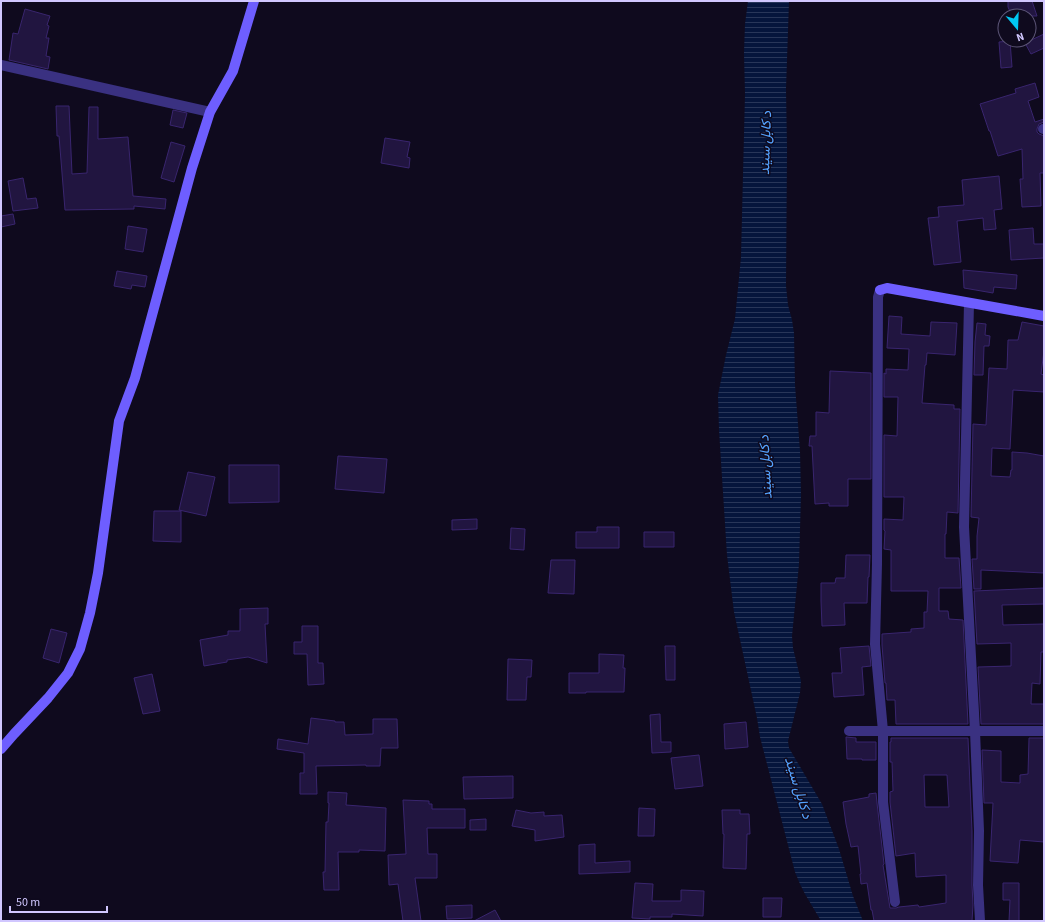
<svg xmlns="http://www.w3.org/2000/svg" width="1045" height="922" viewBox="0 0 1045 922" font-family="'Source Sans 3',Vazirmatn,sans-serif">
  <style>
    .water { fill: url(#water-rules) }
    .building { fill: #211540; stroke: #39256e; fill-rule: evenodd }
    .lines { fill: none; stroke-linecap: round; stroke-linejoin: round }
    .street { stroke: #3a3181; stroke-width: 10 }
    .secondary { stroke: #6e5eff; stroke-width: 10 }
    .labels { text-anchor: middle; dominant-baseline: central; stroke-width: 3; stroke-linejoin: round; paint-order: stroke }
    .water-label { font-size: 14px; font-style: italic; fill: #55a3ff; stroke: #0f0a1e }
  </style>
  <defs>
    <pattern id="water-rules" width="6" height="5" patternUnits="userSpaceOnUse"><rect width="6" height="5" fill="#05153c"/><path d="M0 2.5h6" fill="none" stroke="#283659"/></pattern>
  </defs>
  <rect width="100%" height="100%" fill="#0f0a1e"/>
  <path class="water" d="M748,1H789L786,89L787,149L786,286L788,305L792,320L794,333L795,385L800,451L801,495L799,564L792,636L793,648L801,681L800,693L788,741L789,748L822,804L839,849L853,896L863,921H821L805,894L800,884L795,872L760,737L757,718L734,612L727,555L719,430L718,395L726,355L735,319L741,257L745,94L744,53L745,24Z"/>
  <path class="building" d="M1008,1H1032L1037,16H1012L1008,7Z
    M25,9L50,16L47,25L49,26L46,38H49L46,56L50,57L48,69L9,60L13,33L18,34Z
    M1044,34V48L1031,54L1025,43Z
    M1010,41L1012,67L1001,68L999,42Z
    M1035,83L1039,97L1028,101L1035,122L1044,119V122L1039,124L1037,129V132L1039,134L1044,136V173H1040L1041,206L1022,207L1020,179H1023L1022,149L998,156L990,131H989L980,104L1016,93L1015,89Z
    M56,106H69L72,174L87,173L89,107H98V139L128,137L133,196L166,199L165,209L134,206V209L65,210L59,136H57Z
    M173,110L187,113L183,128L170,125Z
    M385,138L410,142L407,157L410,158L409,168L381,163Z
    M171,142L185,146L174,182L161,178Z
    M999,176L1002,209L994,210L996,229L984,230L983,218L957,221L961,262L934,265L928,218L939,217L938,207L964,205L962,180Z
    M23,178L27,199L36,198L38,208L13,211L8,181Z
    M13,214L15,224L1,227V216Z
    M128,226L147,229L143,252L125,249Z
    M1033,228L1034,244H1044V258L1011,260L1009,230Z
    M963,270L1017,275L1016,289L994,287L993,293L964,288Z
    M117,271L147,276L145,287L132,285L131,289L114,286Z
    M889,316L902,317L901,334L930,336L931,322L957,323L955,355L927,353L926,365H925L922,403L954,405V409H960L958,513L947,512L946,534H945V558H959L961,588H939V611H948L949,619L963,620L968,724H896L895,700H887L886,683H885L882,645V634L911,632V629L924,628V612H927L928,591H891V550L884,549L885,531L884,530V519L903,520L904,497H884V435L897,436L898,397H884V373L886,374V369L908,370L909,349L887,348Z
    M1022,322L1044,326V351L1041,374L1044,375V392L1013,390L1010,449L992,448L991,476L1010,477L1011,470H1012V452L1027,453L1044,456V573L981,570V589H974L972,559H977V536L979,518L971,517L973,424L986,425L989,368L1007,369L1008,340H1018Z
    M977,323L986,324L985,335L990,336L989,346H984L983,375H974L975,342Z
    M830,371L871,373V479H848V506H829V503L815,504L812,446H809L810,436H816V412L829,413Z
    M338,456L387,459L384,493L335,489Z
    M229,465H279V502L229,503Z
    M188,472L215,477L206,516L179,510Z
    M154,511H181V542L153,541Z
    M477,519V529L452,530V520Z
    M597,527H619V548H576V532H597Z
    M511,528L525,529L524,550L510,549Z
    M644,532H674V547H644Z
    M846,555H870L869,577H868L867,603H844L845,625L822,626L821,601V583H835L836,578H845Z
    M551,560H575L574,594L548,593Z
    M1044,588V604L1002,605L1003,625L1044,624V652H1041L1040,684L1032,683L1031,704H1044V724H981L978,667L1011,666V643L977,644L974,591Z
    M268,608V624H265L267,663L248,657L227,660V662L204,666L200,640L228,635V631H240V609Z
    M302,626H318V663H323L324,684L308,685L307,654H294V642H302Z
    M51,629L67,633L59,663L43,658Z
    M665,646H675V680H666Z
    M869,646L871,666L862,667L864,695L834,697L832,673H842L840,648Z
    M599,654L624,655L623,668H625L624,692H586V693H569V673H599Z
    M508,659L532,660L531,677H527L526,700H507Z
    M152,674L160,711L143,714L134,678Z
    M660,714L661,742H671V752L652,753L650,715Z
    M311,718L335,721V722H344L345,735L373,734V719H397L398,748H381L380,766H366V765L316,766L317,794H300V773H304V753L277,749L278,739L308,744Z
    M746,722L748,747L725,749L724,724Z
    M846,737L856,738V742H876V760H862V759H847Z
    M891,738H968L972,831V885L973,905L972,921H874L872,910H871L867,883L861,884L860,874H861L858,846L851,847L846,824L843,802L869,797V794L876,793L877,803L884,864L883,865L890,908H896L899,907L918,905L919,907L946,903V875L916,877L915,853L896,856L890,802V792L893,791L892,762H890V742H891ZM924,775H947L949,807H925Z
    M1029,738H1044V842L1020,840L1018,863L990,861L993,803H984L982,750L1001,751V782L1020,783V775L1028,774Z
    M699,755L703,786L675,789L671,758Z
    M513,776V798L464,799L463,777Z
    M328,792L347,793L346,805L386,808L385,851L359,850V852H338L339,890H324L323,872H325L326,822H328L329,803H328Z
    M403,800L429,801V804H432V809H465V828H427L428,854H437V878H415L421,921H403L398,884L389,885L388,855L406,854Z
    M639,808L655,809L654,836H638Z
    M516,810L531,813L544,812V816L562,815L564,837L535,841V830L512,826Z
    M722,810H740V814H749L750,834H747L746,869L723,868L724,834H723Z
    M486,819V830H470V820Z
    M595,844V863L630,861V872L579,874V845Z
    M635,883L653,884L652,901H681V890L704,891L703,916L672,914V917H650V919L632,918Z
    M1003,883H1019V921H1009L1010,900H1003Z
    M763,898H782L781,917H763Z
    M472,905V918L447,919L446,906Z
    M495,910L501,921H474Z"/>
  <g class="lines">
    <path class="street" d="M1,65L210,112
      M1043,129H1044
      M880,290L878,297L877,564L875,644L883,731V802L895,902
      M969,303L964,527L975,731L979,831L978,885L980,921
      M849,731H1044"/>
    <path class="secondary" d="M880,290L887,288L1044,316
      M1,749L14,734L48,698L68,673L80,649L90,613L98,573L119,421L135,378L192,168L210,112L233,71L254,1"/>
  </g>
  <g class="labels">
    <g class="water-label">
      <text transform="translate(766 143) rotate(-88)">د کابل سيند</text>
      <text transform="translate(766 467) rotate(-93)">د کابل سيند</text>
      <text transform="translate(798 788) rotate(73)">د کابل سيند</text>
    </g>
  </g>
  <rect width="1045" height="922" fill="none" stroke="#d1c7ff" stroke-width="4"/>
  <g transform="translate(1017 28) rotate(161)"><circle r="19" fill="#0f0a1e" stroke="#5d5678"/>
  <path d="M0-3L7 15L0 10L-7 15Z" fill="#00c7f2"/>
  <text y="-6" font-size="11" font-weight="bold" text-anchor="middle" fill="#d1c7ff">N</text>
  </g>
  <path d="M10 906v6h97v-6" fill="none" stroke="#d1c7ff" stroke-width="2"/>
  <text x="16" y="906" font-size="12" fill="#d1c7ff" stroke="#0f0a1e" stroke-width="3" paint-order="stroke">50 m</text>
</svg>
